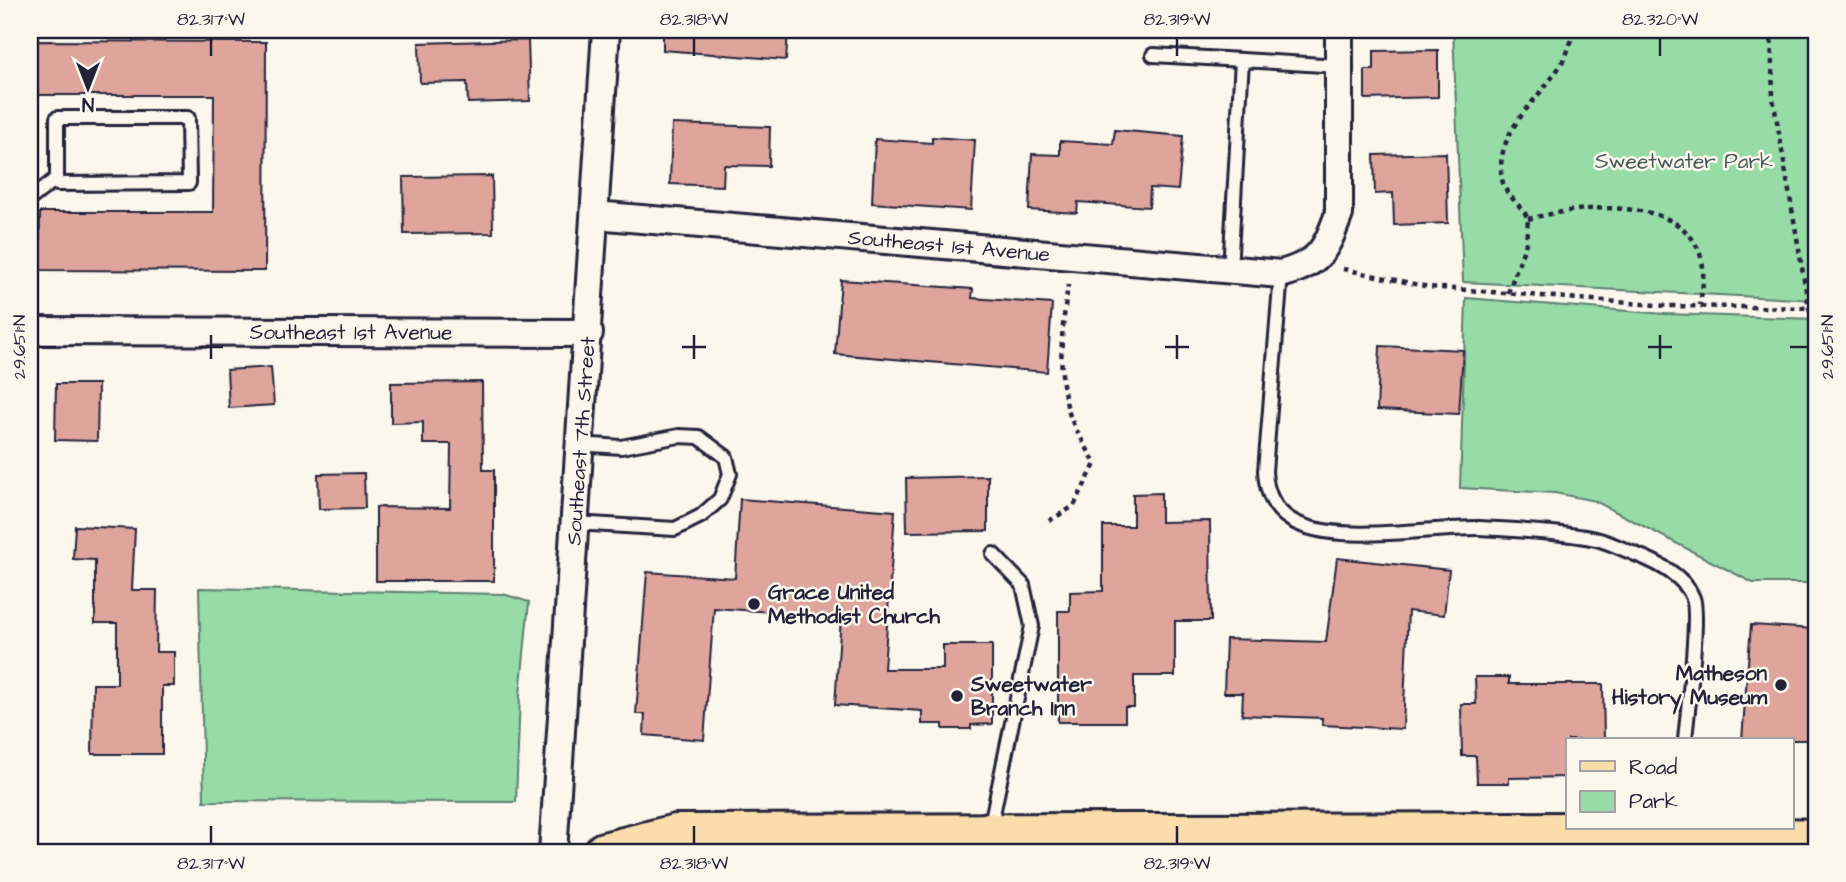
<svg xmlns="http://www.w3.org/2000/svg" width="1846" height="882" viewBox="0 0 1846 882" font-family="'Architects Daughter',sans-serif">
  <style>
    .green { fill: #97dba7; stroke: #5c7e71; stroke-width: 2 }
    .building { fill: #dfa59d; stroke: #22223b; stroke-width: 2 }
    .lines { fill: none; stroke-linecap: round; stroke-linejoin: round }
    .service-casing { stroke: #22223b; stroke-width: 18 }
    .minor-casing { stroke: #22223b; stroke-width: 32 }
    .primary-casing { stroke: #22223b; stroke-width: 44 }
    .trunk-casing { stroke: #22223b; stroke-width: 44 }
    .path { stroke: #22223b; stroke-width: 4.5; stroke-dasharray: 5 5; stroke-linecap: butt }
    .service { stroke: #fbf7ec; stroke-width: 12 }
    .minor { stroke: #fbf7ec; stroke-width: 26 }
    .primary { stroke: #faddab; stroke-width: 38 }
    .trunk { stroke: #faddab; stroke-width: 38 }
    .ticks { fill: none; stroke: #22223b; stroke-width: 2.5 }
    .poi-dot { fill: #22223b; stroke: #fbf7ec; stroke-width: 2.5 }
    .labels { text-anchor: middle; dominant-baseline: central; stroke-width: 5; stroke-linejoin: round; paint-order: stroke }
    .park-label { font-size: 21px; fill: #455a5b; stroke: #fbf7ec }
    .street-label { font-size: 21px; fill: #22223b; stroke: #fbf7ec }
    .poi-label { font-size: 21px; font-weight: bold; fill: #22223b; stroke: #fbf7ec; text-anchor: start }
    .neatline { fill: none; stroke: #22223b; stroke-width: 2.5 }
    .ticks-label { font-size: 18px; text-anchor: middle; fill: #22223b }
  </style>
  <rect width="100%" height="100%" fill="#fbf7ec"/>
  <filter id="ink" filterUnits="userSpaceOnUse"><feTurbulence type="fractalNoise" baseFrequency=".0143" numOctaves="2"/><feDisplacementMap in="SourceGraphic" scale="14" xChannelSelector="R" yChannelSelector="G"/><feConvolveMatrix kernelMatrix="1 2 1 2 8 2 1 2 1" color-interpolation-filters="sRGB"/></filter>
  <g filter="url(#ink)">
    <path class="green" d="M1453,30H1816V300L1463,282Z
      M1466,298L1665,314L1816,319V583H1753L1595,501L1555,493L1460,488Z
      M199,588L503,594L529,602L520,695L516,802L204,801Z"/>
    <path class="building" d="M663,30H788L786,60L663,50Z
      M528,40L530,101L468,103L467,82L420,83L419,43Z
      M30,41L266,42L265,271L39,270L40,212H213L214,95H30Z
      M1438,50V97L1365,99V70H1374V51Z
      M672,124L770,127L769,166L724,165L723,186L670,184Z
      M1115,130L1183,136L1178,190L1150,188L1149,207L1078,202L1077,213L1029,210L1032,154L1060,155V141L1113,144Z
      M932,137L975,140L971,210L872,203L875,139L932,143Z
      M1446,153L1448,223L1394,225L1393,193L1375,194L1374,155Z
      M492,176L493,233L404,234L403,177Z
      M841,280L973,289L972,298L1052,304L1047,372L835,354Z
      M1380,346L1463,350L1459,414L1377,410Z
      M271,367L274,405L229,408L227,370Z
      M482,382L483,470H494V581H376V507L450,508L451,444H423V422L391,423V383Z
      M56,384H98L97,441L55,440Z
      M364,473L365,508L319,509L318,474Z
      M988,476V531L907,532L906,478Z
      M1161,493V522L1210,521L1211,621H1175V676H1134V707H1125V722H1058V611H1070V592L1103,591V526H1133V494Z
      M740,499L895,511L884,669H943V645H992V724L971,725V729H943V724H922V711L835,705L841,617L714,608L704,740L644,735L645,714H636L647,572L735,578Z
      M75,526L135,529L132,590H157L156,652H174V686H162V754H92L93,684H117V623H95V560L73,559Z
      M1337,558L1449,570L1444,615L1408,611L1403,729L1322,725V718L1242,715L1243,693H1224L1226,639L1326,642Z
      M1751,625L1816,629V740H1742Z
      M1475,677H1509V684H1603L1604,740H1568V777L1509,778V783H1477L1476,756H1462L1461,704H1476Z"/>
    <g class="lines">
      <defs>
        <path id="service" d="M1153,55L1242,60
          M57,118H188L189,183L57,184Z
          M30,199L57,178
          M1230,270L1242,60L1339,66
          M1281,274L1265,471C1266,491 1273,509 1291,520C1334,546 1429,527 1480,528C1511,530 1567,532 1596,539C1609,542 1622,549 1635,554C1656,562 1684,575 1693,598C1700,616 1687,715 1685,740
          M574,523L675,529L701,516L720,499L730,474L726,457L699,437L679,436L621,447L579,444
          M990,829L1032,626L1023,585L993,554"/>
        <path id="minor" d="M595,215L1281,274C1320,263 1325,251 1339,214V30
          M30,331L589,333
          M553,852C571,578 590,304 606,30"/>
        <path id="primary" d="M604,852L676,834L1583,832L1816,839"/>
        <path id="trunk" d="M1300,833L1320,852
          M945,852L989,832"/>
      </defs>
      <use href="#service" class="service-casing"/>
      <use href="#minor" class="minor-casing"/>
      <use href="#primary" class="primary-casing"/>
      <use href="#trunk" class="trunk-casing"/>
      <path class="path" d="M1771,30L1773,98L1809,308L1816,325
        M1528,219C1578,206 1687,192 1702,261C1705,275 1702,291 1700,305
        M1343,269L1429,287L1668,306L1816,308
        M1508,293L1526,243L1528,219C1522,204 1505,197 1502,179C1492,116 1568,87 1573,30
        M1049,521L1074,506L1095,464C1088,448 1075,431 1070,416C1056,373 1062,329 1068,285"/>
      <use href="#service" class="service"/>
      <use href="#minor" class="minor"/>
      <use href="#primary" class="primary"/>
      <use href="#trunk" class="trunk"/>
    </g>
  </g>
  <path class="ticks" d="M211,38V56M694,38V56M1177,38V56M1660,38V56M211,335V359M694,335V359M1177,335V359M1660,335V359M38,347H56M199,347H223M682,347H706M1165,347H1189M1648,347H1672M1790,347H1808M211,826V844M694,826V844M1177,826V844"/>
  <g class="poi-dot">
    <circle cx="754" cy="604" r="7"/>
    <circle cx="1781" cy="685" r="7"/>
    <circle cx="957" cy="696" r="7"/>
  </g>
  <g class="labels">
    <g class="park-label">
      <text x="1684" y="161">Sweetwater Park</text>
    </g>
    <g class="street-label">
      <text transform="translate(949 246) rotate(5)">Southeast 1st Avenue</text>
      <text x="351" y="332">Southeast 1st Avenue</text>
      <text transform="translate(581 441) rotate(-86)">Southeast 7th Street</text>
    </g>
    <g class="poi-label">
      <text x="768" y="592">Grace United<tspan x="768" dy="24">Methodist Church</tspan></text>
      <text x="1767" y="673" text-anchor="end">Matheson<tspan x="1767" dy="24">History Museum</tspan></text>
      <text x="971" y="684">Sweetwater<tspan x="971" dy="24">Branch Inn</tspan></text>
    </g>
  </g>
  <rect width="1846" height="882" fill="none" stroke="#fbf7ec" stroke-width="77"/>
  <rect x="1566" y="738" width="228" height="91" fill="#fbf7ec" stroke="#a4a2a5" stroke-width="2"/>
  <rect x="1580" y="761" width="35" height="10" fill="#faddab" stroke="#a4a2a5" stroke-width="2"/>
  <text x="1629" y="774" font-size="21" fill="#22223b">Road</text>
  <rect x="1580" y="791" width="35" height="21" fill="#97dba7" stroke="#a4a2a5" stroke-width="2"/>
  <text x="1629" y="808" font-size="21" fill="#22223b">Park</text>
  <g transform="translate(88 88) rotate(180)" stroke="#fbf7ec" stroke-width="5" paint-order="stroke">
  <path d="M0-5L12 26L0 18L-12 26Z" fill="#22223b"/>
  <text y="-10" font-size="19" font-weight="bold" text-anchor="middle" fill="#22223b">N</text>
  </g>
  <rect x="38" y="38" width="1770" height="806" class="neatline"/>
  <g class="ticks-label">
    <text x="211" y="25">82.317°W</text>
    <text x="694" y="25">82.318°W</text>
    <text x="1177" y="25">82.319°W</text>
    <text x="1660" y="25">82.320°W</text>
    <text transform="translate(1827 347) rotate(-90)" y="6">29.651°N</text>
    <text transform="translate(19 347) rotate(-90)" y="6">29.651°N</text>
    <text x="211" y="869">82.317°W</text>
    <text x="694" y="869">82.318°W</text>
    <text x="1177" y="869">82.319°W</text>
  </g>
</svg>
